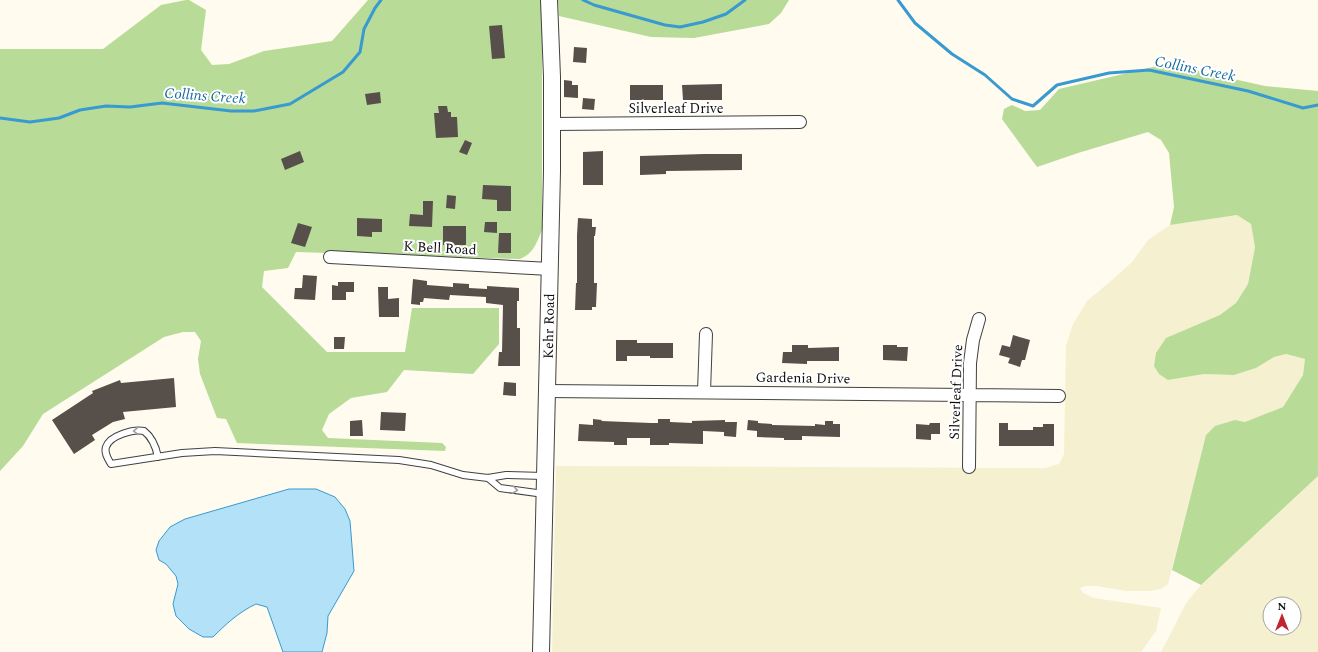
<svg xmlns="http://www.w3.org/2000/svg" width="1318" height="652" viewBox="0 0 1318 652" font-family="Spectral,serif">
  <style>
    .farmland { fill: #f5f0cf; fill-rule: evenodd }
    .forest { fill: #b8db97 }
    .water { fill: #b3e1f7; stroke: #389ad0 }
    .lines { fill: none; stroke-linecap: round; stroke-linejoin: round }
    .stream { stroke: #389ad0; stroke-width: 3 }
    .building { fill: #574f4a }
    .service-casing { stroke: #414141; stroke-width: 8 }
    .minor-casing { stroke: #414141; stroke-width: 14 }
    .tertiary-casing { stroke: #414141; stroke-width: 18 }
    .service { stroke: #fff; stroke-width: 6 }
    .minor { stroke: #fff; stroke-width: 12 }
    .tertiary { stroke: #fff; stroke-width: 16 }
    .oneway { stroke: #9f9f9f }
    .labels { text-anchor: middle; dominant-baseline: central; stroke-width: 4; stroke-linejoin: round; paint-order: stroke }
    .street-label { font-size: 14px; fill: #0e0e0e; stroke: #fff }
    .water-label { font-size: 15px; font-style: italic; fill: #156ba2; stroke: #fff }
  </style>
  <rect width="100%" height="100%" fill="#fffbef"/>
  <path class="farmland" d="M1237,215L1251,224L1255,246L1248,284L1236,303L1221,315L1168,380L1204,374L1234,375L1256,368L1274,357L1286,354L1305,359L1303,375L1283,407L1245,422L1235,420L1206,435L1168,584L1161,589L1150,591H1127L1097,586H1086L1080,588L1083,593L1094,598L1161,608L1156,631L1141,652H552L556,466L1045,468L1059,464L1064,454L1066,345L1073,324L1087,301L1112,280L1132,262L1148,240L1170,225Z
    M1318,476V652H1161L1171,633L1186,603L1201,585ZM1270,604H1294V628H1270Z"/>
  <path class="forest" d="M186,0H189L206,10L201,50L212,65L229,64L264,51L332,41L368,0H541L542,30V230C536,244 534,253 520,259L296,252L288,268L264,271L262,287L327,352H405L412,308H499V344L473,374L404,370L387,392L351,398L329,414L322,430L328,438L442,443L446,447L445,451L237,443L226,419L217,418L200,374L198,359L201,341L195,332H183L164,337L43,414L23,446L0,471V49H103L161,5Z
    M558,0H789L781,13L769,24L694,38L651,37L559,16Z
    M1166,64L1265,86L1318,91V476L1201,585L1172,570L1206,435L1215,426L1235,420L1245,422L1283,407L1303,375L1305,359L1286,354L1274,357L1256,368L1234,375L1204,374L1168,380L1159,374L1154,366L1156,353L1166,338L1220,315L1236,303L1248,284L1255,247L1251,224L1237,215L1170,225L1174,207L1169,153L1161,140L1148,132L1078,153L1037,167L1002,119L1004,109L1012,105L1025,111L1040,110L1059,89Z"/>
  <path class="water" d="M289,489H316L335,497L345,509L350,521L354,571L328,616L327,633L322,652H283L267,607L256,604C239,612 226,624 213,637H203L189,629L176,616L173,604L178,584L176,576L166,564L159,560L156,550L159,541L170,527L185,519Z"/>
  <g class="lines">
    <path class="stream" d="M583,0L594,5L665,25L680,27L703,22L726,14L745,0
      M898,0L915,23L952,54L985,75L1012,99L1033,106L1057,85L1109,73L1149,70L1248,91L1303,108L1318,105
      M0,118L30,122L59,118L80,110L106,106L130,107L162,103L231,111H254L290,104L343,72L360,52L364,29L375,8L381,0"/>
  </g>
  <path class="building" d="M502,25L505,58L492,59L489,26Z
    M574,47L587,48L586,63L573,62Z
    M564,80L572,81V85H578V98L564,97Z
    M722,84V100H683L682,85Z
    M630,85H663V100H630Z
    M380,92L381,103L367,105L365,94Z
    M583,98L595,99L594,110L582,109Z
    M438,106H447L448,112H451V117H457L458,137L436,138L434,113H439Z
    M465,140L472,143L467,155L459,152Z
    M300,151L304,162L285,170L281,159Z
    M603,151V185H583V152Z
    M704,154H742V170L666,171V174L640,175V156Z
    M483,185L511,186V211H497V200L482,199Z
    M447,195L456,196L455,209L446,208Z
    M423,201H433L432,227L409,226L410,214L423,215Z
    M357,218L382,219V232H372V237L357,236Z
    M578,218L592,219V227H596L595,236H594V283H597L596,307H592V310H575L576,283H577V235Z
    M485,222H497V233L484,232Z
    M298,223L312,227L305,247L291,243Z
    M443,226H466V245H443Z
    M499,233H511V253H498Z
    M303,275L317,276L315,300L294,299L295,288H302Z
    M413,279L427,281V285L453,287V283L469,284V288L487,289V286L519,288V301H517V328H520V366H498L499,352H502L503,305L486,303V297L450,295L449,300L424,298L423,302H420V305L411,304Z
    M338,282H354V292H346V300H332V285L338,286Z
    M378,287H388V299L399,298V317H379Z
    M1013,335L1030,340L1025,360H1022L1020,367L1008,363L1010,358L999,355L1002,345L1010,347Z
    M334,337H345L344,349H334Z
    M616,340H637V343H673V358H650V356H627V361H616Z
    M792,345H808V348L839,347V361H807V364L782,363L783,352H792Z
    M883,345H897V347H908L907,361L883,360Z
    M174,378L176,407L123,412L125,419L113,422L92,435L95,440L74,454L52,420L93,393L92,391L120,380L121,383Z
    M504,382L516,383V396L503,395Z
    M381,412L406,413L405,431L380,430Z
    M593,419L602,420L601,421L651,423H658V419H670V422L692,423V421L725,420V422H737L736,437L724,436V432L703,431V444L669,443V445H650V438H627V445H614V442L578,441L579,424L593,425Z
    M362,420L363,436H350V421Z
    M748,420L758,421V423L772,424V425L815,426V424L825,425V421H833V424H840V437L802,436V440H784V438L757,437V431L747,430Z
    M930,423H940V434H931V440L916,439V424L929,425Z
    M999,423H1008V430H1033V427H1043V424H1054V446H999Z"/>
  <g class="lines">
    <defs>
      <path id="service" d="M158,457C156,447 153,438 144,431C134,429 110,435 106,447C104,453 108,459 111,464L182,453L215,451L399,460L431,465L463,475L488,478L506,475L544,476
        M488,478L500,488L544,494"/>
      <path id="minor" d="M552,124L800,122
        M330,257L550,269
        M547,391L1059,396
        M704,392L706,334
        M969,467L970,363L973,340L979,319"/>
      <g id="tertiary">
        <path id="s1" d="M541,652L552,171V77L549,0"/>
      </g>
    </defs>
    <use href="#service" class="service-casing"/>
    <use href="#minor" class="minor-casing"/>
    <use href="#tertiary" class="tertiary-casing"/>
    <use href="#service" class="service"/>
    <use href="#minor" class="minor"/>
    <use href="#tertiary" class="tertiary"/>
  </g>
  <defs><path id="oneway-chevron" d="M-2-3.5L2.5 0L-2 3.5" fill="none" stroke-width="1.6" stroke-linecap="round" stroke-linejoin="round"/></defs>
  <g class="oneway">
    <use href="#oneway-chevron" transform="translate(136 431) rotate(178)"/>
    <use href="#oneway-chevron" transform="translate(515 490) rotate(8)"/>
  </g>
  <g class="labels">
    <g class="street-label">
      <text x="676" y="108">Silverleaf Drive</text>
      <text transform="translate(440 248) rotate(3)">K Bell Road</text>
      <text stroke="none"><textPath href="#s1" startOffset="326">Kehr Road</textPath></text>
      <text transform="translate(803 378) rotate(1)">Gardenia Drive</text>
      <text transform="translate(956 392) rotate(-88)">Silverleaf Drive</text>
    </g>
    <g class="water-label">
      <text transform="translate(1195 69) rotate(11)">Collins Creek</text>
      <text transform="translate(205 96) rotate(4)">Collins Creek</text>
    </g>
  </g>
  <g transform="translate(1282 616)"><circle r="19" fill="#ffffff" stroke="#9f9f9f"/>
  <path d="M0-3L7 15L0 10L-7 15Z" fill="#c12331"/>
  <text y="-6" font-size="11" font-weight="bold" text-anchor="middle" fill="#0e0e0e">N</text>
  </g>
</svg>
